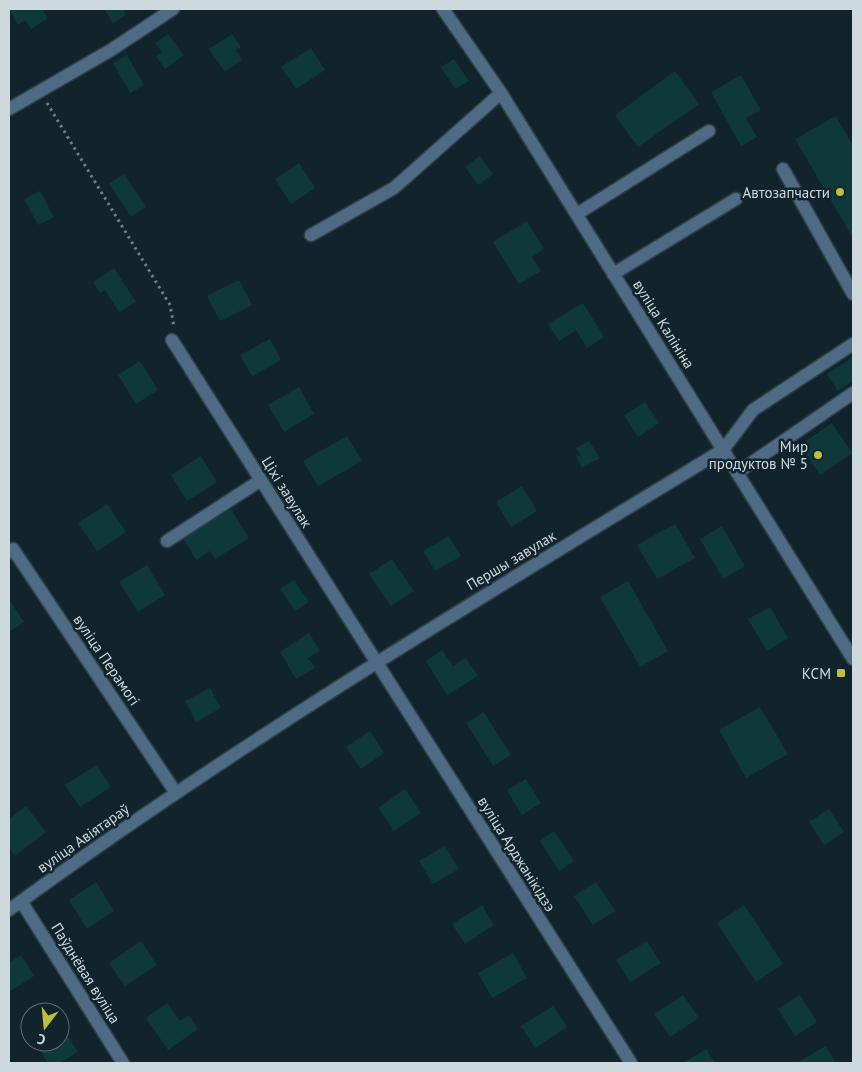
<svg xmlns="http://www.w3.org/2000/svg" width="862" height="1072" viewBox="0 0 862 1072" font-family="'PT Sans',sans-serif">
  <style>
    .building { fill: #0f383b }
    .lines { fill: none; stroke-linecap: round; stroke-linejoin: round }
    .minor-casing { stroke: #304148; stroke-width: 15 }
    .path { stroke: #717f85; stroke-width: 3; stroke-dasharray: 2.5 4; stroke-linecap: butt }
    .minor { stroke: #4f6a84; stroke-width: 12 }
    .poi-dot { fill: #bfbe41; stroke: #12242b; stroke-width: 2 }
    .labels { text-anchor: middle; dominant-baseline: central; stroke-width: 5; stroke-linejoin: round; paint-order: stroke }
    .poi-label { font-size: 15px; fill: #ced9de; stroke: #12242b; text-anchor: end }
    .street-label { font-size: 15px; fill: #ced9de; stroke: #12242b }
  </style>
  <rect width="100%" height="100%" fill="#12242b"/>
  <path class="building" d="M9,9H42L48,18L31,29L25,20L18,25Z
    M104,9H123L126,15L113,23Z
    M168,34L184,55L165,69L156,56L162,52L155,43Z
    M232,34L241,47L236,50L242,60L225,72L209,49Z
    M311,48L325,70L296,89L281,67Z
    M127,55L144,85L130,93L113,63Z
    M454,59L469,81L455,89L441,67Z
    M675,71L699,104L638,147L615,115Z
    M741,75L761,110L746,118L757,137L741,146L711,92Z
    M836,116L853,146V238L795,139Z
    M480,156L493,174L478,185L465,167Z
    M299,163L315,188L291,204L275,179Z
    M124,174L146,207L131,217L109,184Z
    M40,191L54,217L38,225L24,199Z
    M527,221L544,249L532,257L541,271L519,284L493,242Z
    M114,268L136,302L119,312L105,290L100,293L93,282Z
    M239,280L252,305L220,321L207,296Z
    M583,303L604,337L587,348L576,330L559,341L548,324Z
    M270,339L281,360L252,376L240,355Z
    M853,357V381L838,391L827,374Z
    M140,361L158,390L136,404L118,375Z
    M299,387L314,414L284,432L268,405Z
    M645,402L659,423L638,437L624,415Z
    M832,423L852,453L820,475L800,445Z
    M347,436L362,461L318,486L303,461Z
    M589,441L600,458L582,468L576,457L581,455L576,448Z
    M201,456L217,482L187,501L171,475Z
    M522,486L537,511L511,527L496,502Z
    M107,504L126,532L97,551L78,523Z
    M231,509L249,538L215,559L210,551L196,560L183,538Z
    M675,524L695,558L657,579L637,545Z
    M722,526L745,566L723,579L700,539Z
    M449,536L461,556L435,571L423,551Z
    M392,559L414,591L391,606L369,574Z
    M147,565L165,595L138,612L119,582Z
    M294,580L309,602L295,611L280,589Z
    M628,581L668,651L640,667L600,597Z
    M9,600L24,622L9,632Z
    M770,607L788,638L767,651L748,619Z
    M309,633L320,651L308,658L315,668L296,679L280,652Z
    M442,650L453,666L466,658L478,676L447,695L426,661Z
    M210,688L221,708L196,722L185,701Z
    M760,707L788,754L746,778L719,730Z
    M484,712L511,755L493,766L466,723Z
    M370,731L384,753L361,769L346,747Z
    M96,765L111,787L80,807L65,785Z
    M526,779L541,803L522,815L507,790Z
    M405,789L421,813L394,831L378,808Z
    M26,806L46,832L15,856L9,848V819Z
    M829,809L844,832L824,845L809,822Z
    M554,831L574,861L559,871L540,841Z
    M445,846L459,869L433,884L419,861Z
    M96,882L114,911L87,929L69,900Z
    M596,882L615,911L593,925L574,896Z
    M482,905L494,925L465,944L452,924Z
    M744,905L783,964L756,982L717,923Z
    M141,941L157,965L125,986L109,963Z
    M647,941L661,963L630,982L616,960Z
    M513,953L527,978L492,998L478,973Z
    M21,955L34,976L9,992V963Z
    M683,995L699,1018L670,1037L654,1014Z
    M800,995L817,1022L795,1036L778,1009Z
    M167,1003L180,1021L189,1015L198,1029L168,1050L146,1018Z
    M553,1006L567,1027L535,1048L521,1026Z
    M60,1025L78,1052L60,1063H48L34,1042H60Z
    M826,1046L836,1063H796Z
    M706,1049L715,1063H683Z"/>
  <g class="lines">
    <defs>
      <path id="minor" d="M443,9L501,93L853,659
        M9,109L111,50L173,9
        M783,169L853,294
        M577,214L709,131
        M311,235L394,188L501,93
        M613,274L736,199
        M172,340L631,1063
        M737,473L853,393
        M167,541L261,480
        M9,552L13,549L176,793
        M21,901L123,1063
        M9,910C238,743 481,597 723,450L753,410L853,344"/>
    </defs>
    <use href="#minor" class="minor-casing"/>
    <path class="path" d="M47,103L170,305L174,327"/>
    <use href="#minor" class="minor"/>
  </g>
  <g class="poi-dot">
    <circle cx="840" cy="192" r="5"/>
    <circle cx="818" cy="455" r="5"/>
    <rect x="836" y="668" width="10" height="10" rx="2.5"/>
  </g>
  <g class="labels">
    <g class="poi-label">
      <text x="830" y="192">Автозапчасти</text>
      <text x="808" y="446">Мир<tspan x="808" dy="17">продуктов № 5</tspan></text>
      <text x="831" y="673">КСМ</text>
    </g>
    <g class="street-label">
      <text transform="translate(664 324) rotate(58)">вуліца Калініна</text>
      <text transform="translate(287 492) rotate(58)">Ціхі завулак</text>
      <text transform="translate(511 560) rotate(-31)">Першы завулак</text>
      <text transform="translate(107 660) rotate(56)">вуліца Перамогі</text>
      <text transform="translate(83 838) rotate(-35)">вуліца Авіятараў</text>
      <text transform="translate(517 854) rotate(58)">вуліца Арджанікідзэ</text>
      <text transform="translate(86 973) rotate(58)">Паўднёвая вуліца</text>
    </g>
  </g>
  <rect width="862" height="1072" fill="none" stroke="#ced9de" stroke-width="20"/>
  <g transform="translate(45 1027) rotate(196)"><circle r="24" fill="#12242b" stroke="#5d6c73"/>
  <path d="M0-4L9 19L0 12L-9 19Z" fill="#bfbe41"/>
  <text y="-8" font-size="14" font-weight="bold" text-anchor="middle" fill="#ced9de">С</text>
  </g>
</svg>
